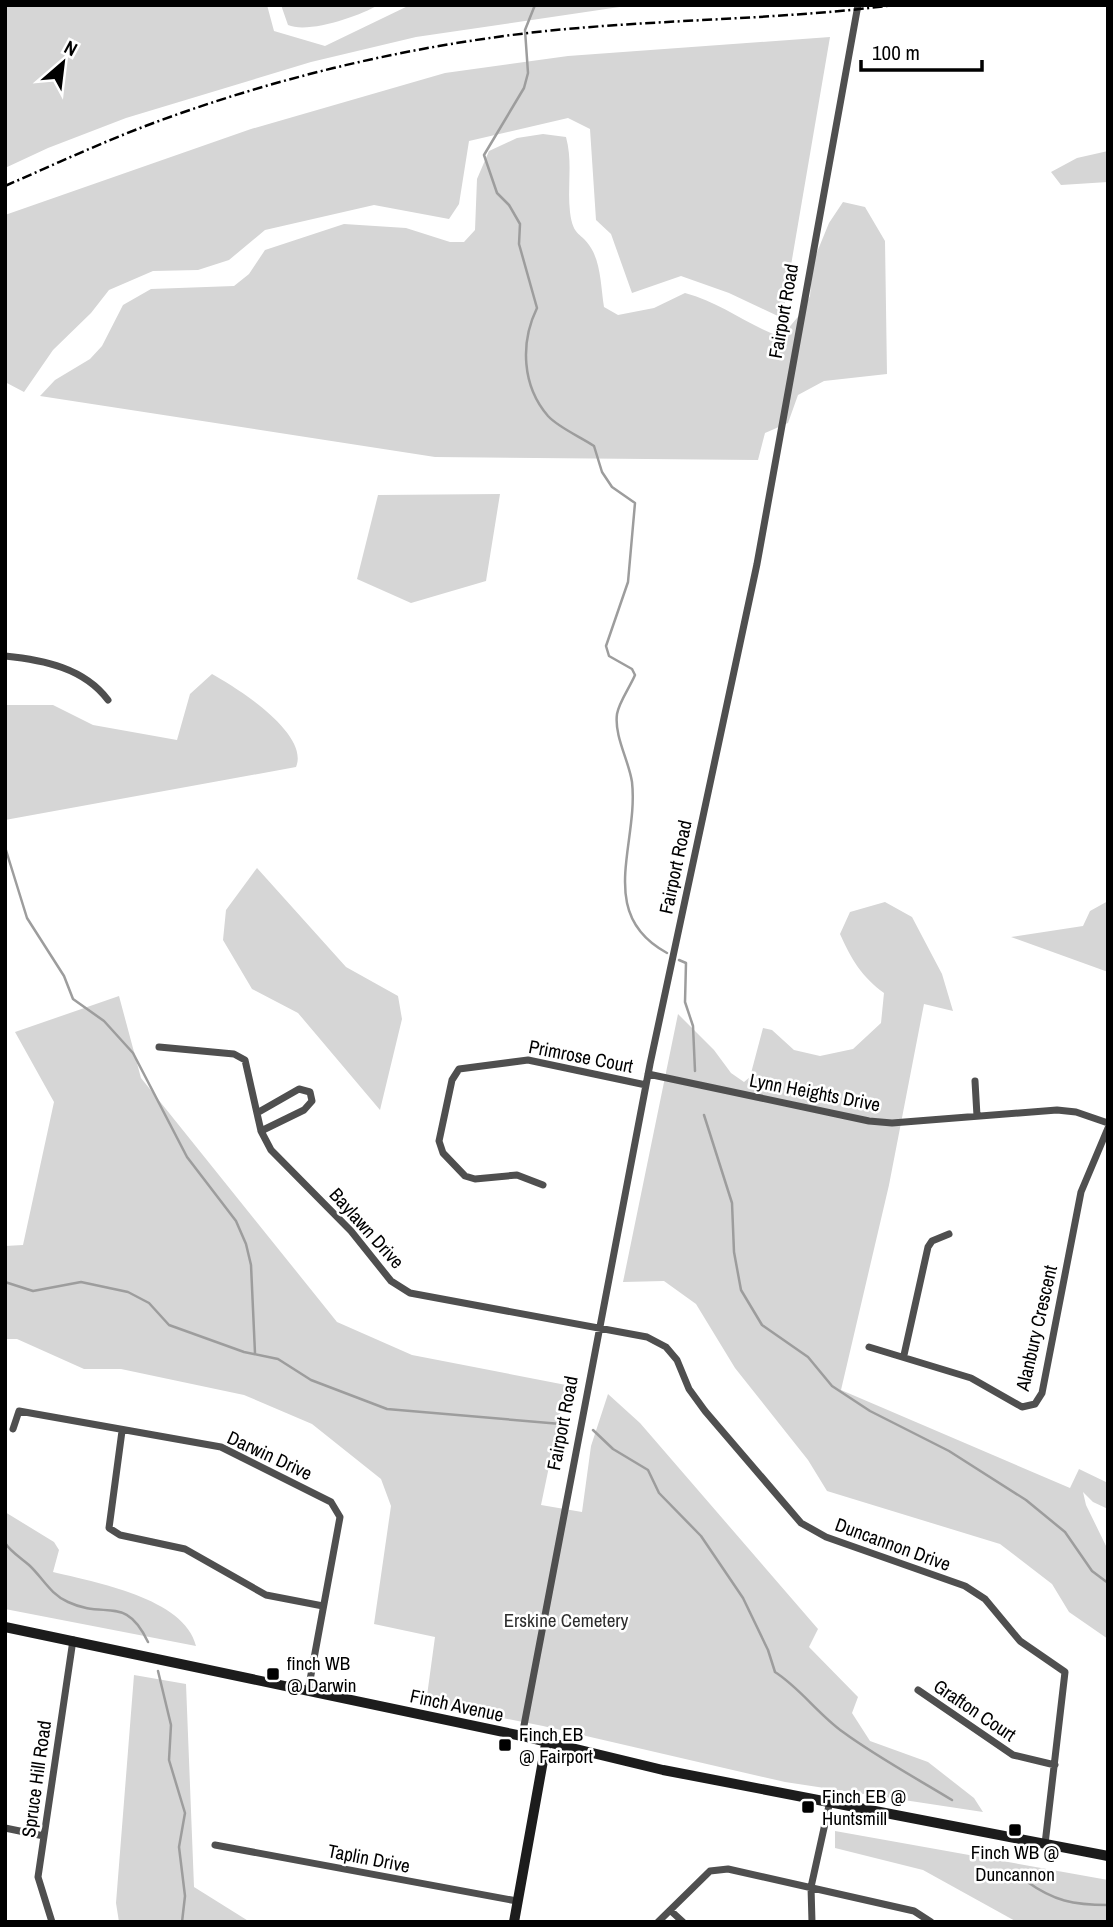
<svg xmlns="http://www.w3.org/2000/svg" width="1113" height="1927" viewBox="0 0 1113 1927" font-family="'Archivo Narrow',sans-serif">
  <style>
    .green { fill: #d6d6d6 }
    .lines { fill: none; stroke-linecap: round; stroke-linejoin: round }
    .stream { stroke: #9d9d9d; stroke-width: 2.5 }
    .street { stroke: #4f4f4f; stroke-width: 7 }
    .secondary { stroke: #1c1c1c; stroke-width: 10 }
    .rail { stroke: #000; stroke-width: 2.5; stroke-dasharray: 10 3.5 2 3.5; stroke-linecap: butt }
    .poi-dot { fill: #000; stroke: #fff; stroke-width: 2.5 }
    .labels { text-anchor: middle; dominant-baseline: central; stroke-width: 5; stroke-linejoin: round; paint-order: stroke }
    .street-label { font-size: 19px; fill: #000; stroke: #fff }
    .park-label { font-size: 19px; fill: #2d2d2d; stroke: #fff }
    .poi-label { font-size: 19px; fill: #000; stroke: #fff; text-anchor: start }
  </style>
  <rect width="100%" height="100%" fill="#fff"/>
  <path class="green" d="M5,5H267L274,31L325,46L410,5H633L416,37L311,62L126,118L48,148L5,168Z
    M281,5H378C360,16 308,34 288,25Z
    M830,37L782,318L729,293L681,276L632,293L611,234L596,220L590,129L568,118L469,141L459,204L449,219L374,205L265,230L229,260L198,270L153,271L109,290L91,313L53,350L24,392L5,382V215L251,129L445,73L568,56Z
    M543,134L566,137C573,163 567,186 570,212C573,238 582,232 591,248C601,264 601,288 604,307L618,315L654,308L685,293C720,302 747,325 781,337L802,312L810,296L813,262L829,223L843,202L865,207L885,241L887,374L824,381L798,395L788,423L765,433L758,460L435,457L40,396L55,380L90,359L102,346L123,305L151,289L234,286L249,274L265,250L344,224L406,228L450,242H464L475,230L477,179L489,151L517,138Z
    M1108,151V182L1061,185L1051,172L1077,158Z
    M500,494L486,581L411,603L357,579L378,495Z
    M212,674C236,687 310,734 296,767L5,820V705H53L93,725L177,740L190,694Z
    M257,868L346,967L398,996L402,1019L380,1110L298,1013L252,989L223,940L226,910Z
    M1108,901V972L1011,937L1083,926L1090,911Z
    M885,902L912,917L942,974L953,1011L924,1004L889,1185L841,1390L1070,1488L1079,1469L1108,1483V1509L1093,1502L1083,1492L1086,1505L1108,1550V1639L1069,1612L1052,1584L1000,1544L827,1491L808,1460L735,1368L696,1304L664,1281L623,1282L678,1014L714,1050L731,1073L744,1082L750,1077L763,1028L772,1030L794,1050L820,1056L853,1049L881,1023L884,993C862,977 851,959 840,934L850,912Z
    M119,996L141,1078L337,1322L412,1355L566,1385L541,1505L582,1512L591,1446L608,1394L640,1423L818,1629L809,1647L858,1697L852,1713L870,1741L928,1762L974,1798L983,1812L785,1782L543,1726L426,1703L435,1637L374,1624L391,1506L381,1479L312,1424L244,1395L121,1369H84L17,1339H5V1246L23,1245L54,1102L15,1032Z
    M5,1512L54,1542L59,1550L53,1572C94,1582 185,1598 196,1646L5,1609Z
    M134,1675L186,1684L194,1887L250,1922H119L116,1903Z
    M835,1831L1108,1880V1922H1017L923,1870L835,1848Z"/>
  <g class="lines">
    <path class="stream" d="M535,5L525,30L528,73L524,88L484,155L497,193L509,205L520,224L519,244L537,308C520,343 522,386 548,416C559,428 581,437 594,446L602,472L612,487L635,503L628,582L606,646L609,656L632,669L635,675C630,687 619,702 617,714C614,736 629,761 632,782C639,844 595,914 667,953
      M5,847L27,918L64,976L73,999L104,1021L133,1053L187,1157L236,1221L246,1244L251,1265L255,1353
      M679,960L686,963L685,1002L693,1026L695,1071
      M704,1115L732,1203L734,1252L741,1290L762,1325L808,1357L832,1386L870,1411L949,1451L1026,1500L1065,1532L1092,1571L1108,1583
      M5,1282L33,1291L81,1282L128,1292L149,1303L169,1325L244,1352L278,1359L311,1380L387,1409L561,1424
      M593,1430L613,1449L648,1470L659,1493L701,1536L743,1598L768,1650L775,1672C800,1688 818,1714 843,1732C877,1757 916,1778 952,1800
      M5,1543C11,1552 21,1558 29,1565C43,1578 50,1594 68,1602C106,1620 125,1594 148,1642
      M158,1671L171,1725L169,1760L185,1813L179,1847L185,1896L182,1922
      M1026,1881C1054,1901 1073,1905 1108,1905"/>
    <path class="street" d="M5,656C44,660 84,668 108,700
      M159,1047L234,1054L245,1060L261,1131L271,1150L351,1231L391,1281L410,1293L647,1337L666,1347L677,1360L689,1389L705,1411L801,1523L826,1537L965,1586L985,1599L1020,1641L1065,1672L1045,1844
      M648,1074L869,1121L892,1123L1057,1110L1076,1112L1108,1123
      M975,1081L977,1116
      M257,1113L299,1089L310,1092L312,1101L304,1110L261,1131
      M543,1185L517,1175L475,1179L465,1176L443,1153L439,1141L452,1080L459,1069L528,1060L646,1085
      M869,1347L971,1378L1022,1407L1035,1404L1042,1393L1081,1192L1108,1128
      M904,1355L928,1247L932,1241L949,1234
      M13,1429L19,1411L221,1447L331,1502L340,1517L308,1691
      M122,1431L109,1528L120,1535L185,1549L266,1595L323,1606
      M918,1690L1013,1755L1055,1765
      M522,1736L650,1064L757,564L858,5
      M5,1828L44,1836
      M215,1845L517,1901
      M671,1911L683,1922
      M52,1922L38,1877L73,1640
      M658,1922L710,1871L728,1869L914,1911L931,1922
      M812,1922L811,1887L830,1801"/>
    <path class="secondary" d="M5,1627L522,1736L663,1770L1108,1856
      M514,1922L546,1744"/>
    <path class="rail" d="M5,186C55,164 105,141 156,122C281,76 414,45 546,31C662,19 779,20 894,5"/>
  </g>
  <g class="poi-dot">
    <rect x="266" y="1667" width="14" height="14" rx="3.5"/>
    <rect x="498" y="1738" width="14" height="14" rx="3.5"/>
    <rect x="801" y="1800" width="14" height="14" rx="3.5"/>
    <rect x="1008" y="1823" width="14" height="14" rx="3.5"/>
  </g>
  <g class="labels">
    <g class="street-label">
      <text transform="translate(783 311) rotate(-80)">Fairport Road</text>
      <text transform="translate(675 867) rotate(-78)">Fairport Road</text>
      <text transform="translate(581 1056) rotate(11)">Primrose Court</text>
      <text transform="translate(815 1092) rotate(11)">Lynn Heights Drive</text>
      <text transform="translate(367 1228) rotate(48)">Baylawn Drive</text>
      <text transform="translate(1036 1328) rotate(-77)">Alanbury Crescent</text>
      <text transform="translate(562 1423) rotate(-79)">Fairport Road</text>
      <text transform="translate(270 1455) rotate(25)">Darwin Drive</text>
      <text transform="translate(893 1544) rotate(20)">Duncannon Drive</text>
      <text transform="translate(457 1705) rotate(12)">Finch Avenue</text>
      <text transform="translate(975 1710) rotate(34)">Grafton Court</text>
      <text transform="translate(36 1779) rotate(-82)">Spruce Hill Road</text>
      <text transform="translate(369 1858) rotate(11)">Taplin Drive</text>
    </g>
    <g class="park-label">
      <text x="566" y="1620">Erskine Cemetery</text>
    </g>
    <g class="poi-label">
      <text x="287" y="1663">finch WB<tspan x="287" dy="22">@ Darwin</tspan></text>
      <text x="519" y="1734">Finch EB<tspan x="519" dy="22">@ Fairport</tspan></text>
      <text x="822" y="1796">Finch EB @<tspan x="822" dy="22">Huntsmill</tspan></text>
      <text x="1015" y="1852" text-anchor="middle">Finch WB @<tspan x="1015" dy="22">Duncannon</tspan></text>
    </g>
  </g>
  <rect width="1113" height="1927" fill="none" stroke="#000000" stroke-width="14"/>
  <g transform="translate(63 63) rotate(28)" stroke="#ffffff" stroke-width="5" paint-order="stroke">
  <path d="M0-5L12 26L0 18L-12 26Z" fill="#000000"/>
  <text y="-10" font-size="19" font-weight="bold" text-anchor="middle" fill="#000000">N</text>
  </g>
  <path d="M861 60v10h121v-10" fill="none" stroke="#000000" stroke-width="3.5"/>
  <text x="872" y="60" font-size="21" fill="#000000" stroke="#ffffff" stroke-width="5" paint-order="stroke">100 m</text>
</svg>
